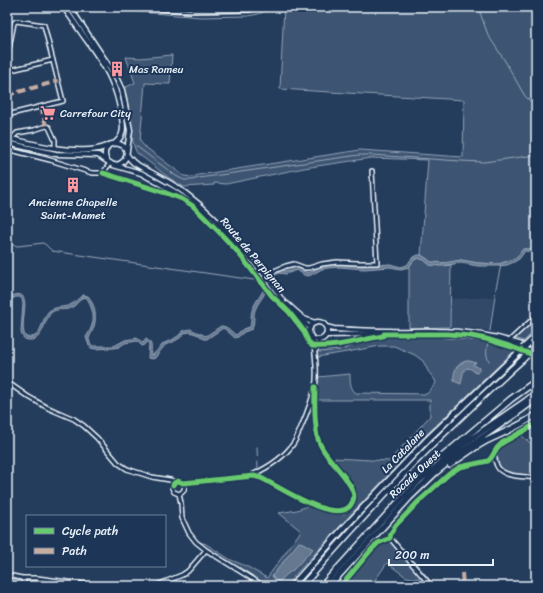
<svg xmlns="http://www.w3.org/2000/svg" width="543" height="593" viewBox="0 0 543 593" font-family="Sriracha,sans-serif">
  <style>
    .built { fill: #334a68 }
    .green { fill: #3e5472; stroke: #93a2b5 }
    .water { fill: #657890; stroke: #99a8ba }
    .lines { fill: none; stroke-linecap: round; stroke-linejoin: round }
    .stream { stroke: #99a8ba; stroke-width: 1 }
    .street-casing { stroke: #e8f1f8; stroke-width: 6 }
    .secondary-casing { stroke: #e8f1f8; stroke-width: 7 }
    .highway-casing { stroke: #e8f1f8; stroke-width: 8 }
    .street { stroke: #1d3557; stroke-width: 3 }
    .secondary { stroke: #1d3557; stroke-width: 4 }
    .highway { stroke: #1d3557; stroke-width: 5 }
    .highway-bridge-casing { stroke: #e8f1f8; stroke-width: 8; stroke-linecap: butt }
    .highway-bridge { stroke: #1d3557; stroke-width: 5 }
    .quiet { stroke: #c7aca2; stroke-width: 4; stroke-dasharray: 8 4; stroke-linecap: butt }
    .cycleway-casing { stroke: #1d3557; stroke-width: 8 }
    .cycleway { stroke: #67ca6e; stroke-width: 5 }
    .labels { text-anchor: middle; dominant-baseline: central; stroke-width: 4; stroke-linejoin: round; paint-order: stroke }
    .poi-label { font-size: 11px; fill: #e8f1f8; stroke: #1d3557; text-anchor: start }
    .street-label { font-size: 11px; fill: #e8f1f8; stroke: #1d3557 }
  </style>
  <rect width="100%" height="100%" fill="#253d5d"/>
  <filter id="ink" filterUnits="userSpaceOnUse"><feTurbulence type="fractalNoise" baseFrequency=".025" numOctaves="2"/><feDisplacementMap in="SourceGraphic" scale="8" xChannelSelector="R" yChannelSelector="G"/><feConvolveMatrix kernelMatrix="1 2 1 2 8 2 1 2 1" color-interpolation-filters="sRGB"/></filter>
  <g filter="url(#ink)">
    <path class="built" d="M493,297L490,331L468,328L450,327L451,299Z"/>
    <path class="green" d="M167,7H252L191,9Z
      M284,7H536V249H523L517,257L513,259L499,264L478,263L461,260L448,263L431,262L426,258L421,255L428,160L371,158L304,168L226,184L214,183V185L184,187L169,178L154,166L137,153L135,149L133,142L132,130L127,97L124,88L135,83L126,57L140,58L172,55L170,84L145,83L140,141L144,146L184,176L193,177L198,175L360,150L463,157L464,100L280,89Z
      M418,258L424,260L430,265L444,266L451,265L450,327L409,328V267L414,260Z
      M536,318V329L524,341L515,338Z
      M380,336C415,336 450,334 484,341C494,343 504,347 514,351L425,436L340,526L285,586H268L207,549L197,541L206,544L231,560L246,566L267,578L301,531L279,513L297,510L308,506L333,513L345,514C353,506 360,502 356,490L333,458L389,461L430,416V400H318V377L350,374C350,380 350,389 356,393L427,394L436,383L435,380L428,371L423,361L415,355L394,346H380L347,352L317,357V349H328L342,347L356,342Z
      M521,435L536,448V476C526,474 506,475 500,466C497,463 497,458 496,454C502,444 511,441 521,435Z
      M389,540L422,578L420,579L406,577L387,563L371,586H344C358,571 370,548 389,540Z"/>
    <path class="water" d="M523,249H536V252L525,251L519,259L514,262L507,265L499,266H478L461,263L440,266L430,265L424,260L418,258L414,260L409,267L401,269L390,267L364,269L340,267L328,268L322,269L311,275L308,276L304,275L297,270L286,274L279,273L274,276L272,274L279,270L286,271L297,267L305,272L309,273L321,266L328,265L340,264L363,266L390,264L401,267L407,265L412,258L418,255H421L426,258L431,262L444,263L461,260L478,263L499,264L513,259L517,257Z
      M264,288L266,290C264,297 258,302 255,310C253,316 255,323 252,329L244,332L238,337L235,338L226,330L223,328L207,339H204L199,335L190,332L184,333L180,338L173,342L165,345L155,358L152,359L148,358L149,344L147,342L145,345L142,346L137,341L125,343L119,347L114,348L95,349L91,348L89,346L86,337C92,328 95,320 92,310C90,305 89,301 87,298L83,297C79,301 75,306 71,308C65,311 57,308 52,312C43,320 44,341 29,340C24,340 22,337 21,332L23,304L22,299L20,297H16L7,301V298C39,282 16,325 26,337C43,340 40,320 49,311C55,306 64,308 70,305C75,303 78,298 83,295L88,296C91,299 92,303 94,307C97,320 95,326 89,338C89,342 91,346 95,346H114L125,340L137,338L143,343L146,339C153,343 151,347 151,354L152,356L164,343L172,340L178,336L183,331L190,329L206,336L221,326C228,326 231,332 236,335L243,329L250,327C252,320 250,314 253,308C256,300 262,295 264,288Z
      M466,361H470L476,363H474L473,365L478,367L480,369L477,373H476C462,360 463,377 461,384L454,381C453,372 456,364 466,361Z
      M299,542L303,543L313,549L293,570L286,575L281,580L279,581L275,580L272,576Z"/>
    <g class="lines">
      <path class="stream" d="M41,7L60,9
        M80,7L201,17L248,16L258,14L276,7
        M478,7L488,35L505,61L522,91L525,96L536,107
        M110,72C121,90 123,109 126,129
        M136,146L176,176L184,180H192L199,178L359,155H372L460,161L484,162L536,155
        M7,244L18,246L43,243L46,245L52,251L254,280
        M490,331L496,288L501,265
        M488,342C487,348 485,355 489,361
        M344,349L359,343
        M319,352L330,351L340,350
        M7,380L33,397L73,417
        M75,418L81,421L93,432
        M257,447L258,469
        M116,459L127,466L143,473
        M255,475H259
        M164,477L183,480H192L250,475
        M403,548L435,586"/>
      <defs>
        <path id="street" d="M126,7L191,11L249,10L260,7
          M7,58L14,23L16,21L44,25L63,101L7,115
          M7,71L53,60
          M11,139L17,133L34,130L46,126L49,127L55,140V146L57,149
          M7,149L50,160L92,173H103L110,163
          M242,250C259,266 271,284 284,302
          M265,275L286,266L294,264L305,268H309L322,264L337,262L357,263H377L372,171
          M509,341L536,316
          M316,350L319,340
          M7,382L27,396L48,408L74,419L84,426L97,438L118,463L127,469L152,477L170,480L176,482
          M494,453C495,457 495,462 497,466C503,478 524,476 536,478
          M252,475C267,468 283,459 293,444C297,439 299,431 302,425C307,413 312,400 315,387C318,374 315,352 313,339
          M173,485L174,483L178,481L183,483L254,476L261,478C278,486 334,524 350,506C353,502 355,497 353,492C352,487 348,483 346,479C336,465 321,452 317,436C316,433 316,429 316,426C314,413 315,400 315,387
          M173,485L172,488L174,492L179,494
          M179,494L181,503L182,518L189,533L196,542L206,550L264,586
          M179,494C184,492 186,488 183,483
          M390,538L431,586
          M7,575L22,578H37L98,586
          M22,578L26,586
          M155,586L182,575L188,571L206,550
          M341,586L371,550L378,543L390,538L391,533L396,525L419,501L449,474L460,467L488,461L491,458L497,448L502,443L536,424"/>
        <path id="secondary" d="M63,7C70,15 75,24 81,32C92,48 105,64 112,82C117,92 119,102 121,112C123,124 126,135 115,143
          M71,7L75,15L115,75L122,90L130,130L127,151
          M7,138C34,144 61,152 89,150C93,150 98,149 102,148C107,146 113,142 119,144C131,147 128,163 116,165
          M7,143L56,154L98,155L113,165L141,173L175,192L200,210L237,247L267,288L278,300L310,328
          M127,155L130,159L134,163C151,173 169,181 185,193C205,208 224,227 240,247
          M106,159C104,154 105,149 109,145
          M287,304L304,319L315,323
          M309 331a9 9 0 1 1 18 0a9 9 0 1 1-18 0Z
          M326,327L334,329C352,330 370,331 389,331C405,332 421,330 438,331C471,331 505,338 536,350
          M421,334C460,334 500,338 536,353
          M326,335L386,334"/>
        <path id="highway" d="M442,457L511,399L536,381
          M450,465C462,456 473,448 486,441C503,433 520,426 536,415
          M292,586L343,529L428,439L515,356
          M302,586C344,538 387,490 432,445C462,415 492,387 523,359
          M322,586L403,497L421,479L457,449L478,434L526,401L536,393
          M329,586L410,497L435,473L457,455L514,415L536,399"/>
      </defs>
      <use href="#street" class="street-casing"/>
      <use href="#secondary" class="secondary-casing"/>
      <use href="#highway" class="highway-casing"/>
      <use href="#street" class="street"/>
      <use href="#secondary" class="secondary"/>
      <use href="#highway" class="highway"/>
      <defs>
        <path id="highway-bridge" d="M515,356L534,338
          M523,359L536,346"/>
      </defs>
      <use href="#highway-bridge" class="highway-bridge-casing"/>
      <use href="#highway-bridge" class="highway-bridge"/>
      <path class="quiet" d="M7,95L58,81
        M41,106L46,126
        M462,573L463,586"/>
      <defs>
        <path id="cycleway" d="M103,173L166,193L182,199L193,206L218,231L236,250L272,296L289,312L303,330L309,343L312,346C336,348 359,340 383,336L384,334H448L471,336L486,339L512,347L536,356
          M173,485L174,483L178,481L183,483L254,476L261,478C278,486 334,524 350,506C353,502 355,497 353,492C352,487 348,483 346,479C336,465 321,452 317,436C316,433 316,429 316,426C314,413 315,400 315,387
          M341,586L371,550L378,543L390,538L391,533L396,525L419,501L449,474L460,467L488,461L491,458L497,448L502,443L536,424"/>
      </defs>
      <use href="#cycleway" class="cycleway-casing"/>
      <use href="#cycleway" class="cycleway"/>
    </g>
  </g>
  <defs>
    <symbol id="building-bare" viewBox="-9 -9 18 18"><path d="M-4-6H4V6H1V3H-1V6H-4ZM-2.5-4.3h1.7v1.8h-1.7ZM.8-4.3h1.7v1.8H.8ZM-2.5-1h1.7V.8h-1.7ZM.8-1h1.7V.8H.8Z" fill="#ff9aa2" stroke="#1d3557" stroke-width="2.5" paint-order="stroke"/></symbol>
    <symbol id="supermarket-bare" viewBox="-9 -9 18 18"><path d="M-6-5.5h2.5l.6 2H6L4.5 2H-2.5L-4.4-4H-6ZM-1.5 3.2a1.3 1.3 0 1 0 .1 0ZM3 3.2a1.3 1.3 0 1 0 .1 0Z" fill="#ff9aa2" stroke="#1d3557" stroke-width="2.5" paint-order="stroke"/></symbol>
  </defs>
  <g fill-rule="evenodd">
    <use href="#building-bare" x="106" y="58" width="22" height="22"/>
    <use href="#supermarket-bare" x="37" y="102" width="22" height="22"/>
    <use href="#building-bare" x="62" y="174" width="22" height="22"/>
  </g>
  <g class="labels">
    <g class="poi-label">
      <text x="129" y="69">Mas Romeu</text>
      <text x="60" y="113">Carrefour City</text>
      <text x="73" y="202" text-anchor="middle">Ancienne Chapelle<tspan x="73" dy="13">Saint-Mamet</tspan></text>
    </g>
    <g class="street-label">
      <text transform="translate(253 255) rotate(50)">Route de Perpignan</text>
      <text transform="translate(403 451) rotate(-46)">La Catalane</text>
      <text transform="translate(415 474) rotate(-43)">Rocade Ouest</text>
    </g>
  </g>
  <rect width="543" height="593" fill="none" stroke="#1d3557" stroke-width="24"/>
  <rect x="12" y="12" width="519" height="569" fill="none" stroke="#e8f1f8" stroke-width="1.5" filter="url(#ink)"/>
  <rect x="26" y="515" width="140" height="52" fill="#1d3557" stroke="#6e8097"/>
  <rect x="34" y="528" width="20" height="6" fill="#67ca6e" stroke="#6e8097"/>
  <text x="62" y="535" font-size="12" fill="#e8f1f8">Cycle path</text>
  <rect x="34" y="548" width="20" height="6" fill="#c7aca2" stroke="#6e8097"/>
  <text x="62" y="555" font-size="12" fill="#e8f1f8">Path</text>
  <path d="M389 559v6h104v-6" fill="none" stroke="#e8f1f8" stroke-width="2"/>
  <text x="395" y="559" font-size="12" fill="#e8f1f8" stroke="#1d3557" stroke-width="3" paint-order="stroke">200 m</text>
</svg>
